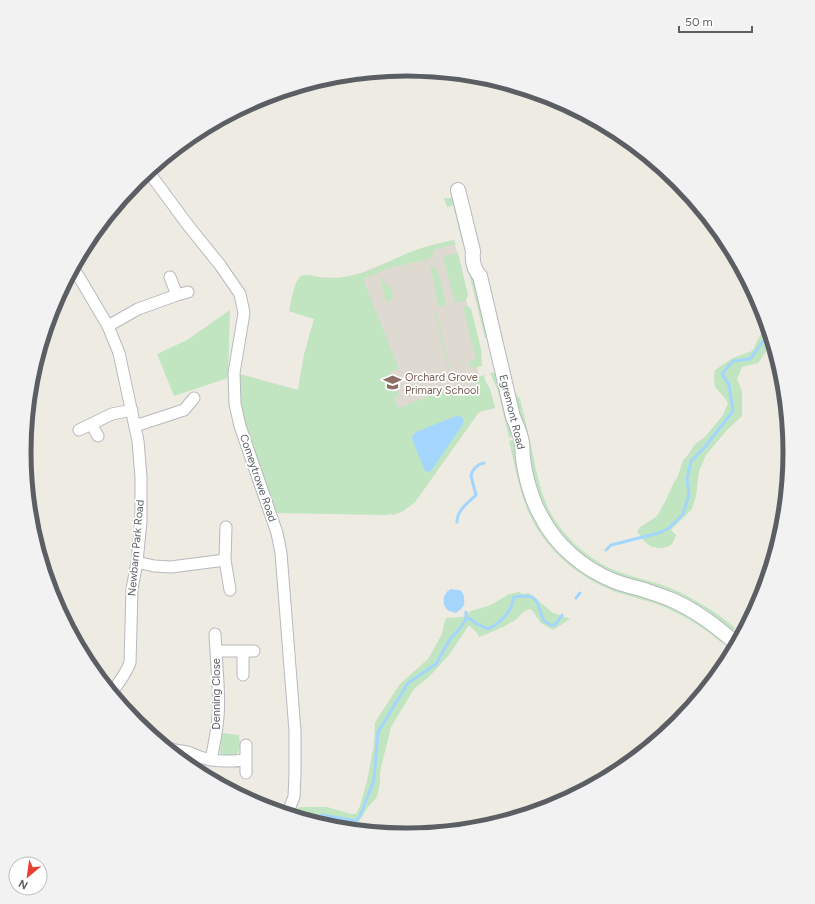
<svg xmlns="http://www.w3.org/2000/svg" width="815" height="904" viewBox="0 0 815 904" font-family="Figtree,sans-serif">
  <style>
    .education { fill: #dedad1 }
    .green { fill: #c0e5c0; fill-rule: evenodd }
    .water { fill: #a4d6fd }
    .lines { fill: none; stroke-linecap: round; stroke-linejoin: round }
    .stream { stroke: #a4d6fd; stroke-width: 3 }
    .minor-casing { stroke: #b6b9bd; stroke-width: 13 }
    .tertiary-casing { stroke: #b6b9bd; stroke-width: 16 }
    .minor { stroke: #fff; stroke-width: 11 }
    .tertiary { stroke: #fff; stroke-width: 14 }
    .labels { text-anchor: middle; dominant-baseline: central; stroke-width: 3.5; stroke-linejoin: round; paint-order: stroke }
    .education-label { font-size: 11px; fill: #785e54; stroke: #fff; text-anchor: start }
    .street-label { font-size: 11px; fill: #5b5f64; stroke: #fff }
    .rim { fill: none; stroke: #5b5f64; stroke-width: 5 }
  </style>
  <rect width="100%" height="100%" fill="#eeebe3"/>
  <path class="education" d="M454,240L468,295L466,300L468,306L471,309L478,372L479,376L491,394L495,408L479,412L415,502L402,512L393,515L241,374L298,390L304,355L314,319L289,311L296,283L299,279L302,276L308,275L320,277L337,278L350,276L361,273L414,251Z"/>
  <path class="green" d="M444,198H451L455,200L466,241L462,242L453,205L447,207Z
    M454,240L456,244L433,250V255L429,259L389,268L363,279L399,369L390,372L399,395L394,398L399,408L454,386L456,394L475,389C474,379 473,378 484,375L485,380L490,389L495,408L479,412L415,502C406,510 398,514 386,515L272,513L245,429L239,396L238,374L298,390L304,355L314,319L289,311C291,303 294,280 301,276C307,273 316,277 322,278C332,278 341,278 350,276C372,272 392,259 413,251C426,246 441,243 454,240ZM458,416L429,472L425,471L412,439L414,433Z
    M458,253L468,295L466,300L455,303L443,256Z
    M430,266L435,268L438,271L446,305L439,307Z
    M472,266L489,337L485,338L468,269Z
    M383,277L386,286L390,285L394,299L386,301L381,283Z
    M468,306L471,309L481,349L482,366L473,368L470,366L469,361L476,359L463,307Z
    M230,310L228,378L174,396L157,354L187,340Z
    M435,314H437L453,383H452Z
    M765,317L773,341L772,343L758,363L742,367L737,379L742,391V416L727,430L706,455L699,471L696,496L692,509L671,530L676,535C675,538 673,542 672,544C665,550 651,549 645,542C642,539 641,536 637,532L639,528L657,516L666,500L672,486L678,476L683,460L688,455L695,444L705,437L723,415L728,403L724,397L715,387L714,377L715,370L733,358L752,351L764,328Z
    M490,373H495L497,374L518,435L509,438L498,391Z
    M511,387L520,399L528,432L526,433L522,434Z
    M527,436L529,437C535,462 538,487 549,510C563,537 590,561 619,572C635,578 652,581 668,587C692,597 715,611 735,628L731,633L588,562L560,536L539,500L523,437Z
    M519,438L554,545L646,596L690,615L725,640L722,643C702,626 679,612 654,603C641,599 628,596 616,592C576,577 541,546 526,506C518,485 514,462 509,441Z
    M519,592L523,594L529,593L536,598L541,603L553,613L557,614L570,619L553,630L541,623L531,609C522,610 521,616 514,621C503,627 492,632 479,637L477,633L469,625L449,655L429,677L414,689L391,727L380,772V783L377,797L368,807L358,823L346,828L335,826H324L294,816L299,807H327L351,814H356L360,806L367,781L374,744L375,723L379,716L400,684L428,659L442,634L444,624L446,618L463,617L471,611L491,605L509,594Z
    M222,733L239,735C240,744 242,756 230,756C226,756 224,755 220,753Z"/>
  <path class="water" d="M456,416C461,415 465,419 463,424L431,471L427,472L425,471L412,439L413,435L416,432Z
    M451,589C454,590 458,589 461,591C465,594 465,603 463,607H462V608L456,613C454,612 451,612 449,611C441,606 442,593 451,589Z"/>
  <g class="lines">
    <path class="stream" d="M457,522C457,510 468,503 476,495L471,476C472,469 478,464 484,463
      M606,550L611,545L659,533L669,528L683,514L689,495L687,479L691,461L705,447L733,411L729,385L722,374L733,361L750,359L770,332
      M576,598L580,593
      M466,619V612
      M310,821L322,815L356,821L360,816L374,780L378,732L408,683L436,664L450,639L461,627L466,619L469,618L477,624L488,629C496,625 505,618 510,609C512,606 513,601 514,597L525,596L532,597L537,602L544,621L551,625H555L562,615"/>
    <defs>
      <path id="minor" d="M148,171L187,224L220,265L240,294L244,313L234,373L235,404L240,426L277,533L281,553L295,731V773L294,797L287,814
        M73,268L82,282L108,326L119,353L138,441L141,477V521L137,562L132,589L130,663C125,675 119,683 111,693
        M170,277L177,295
        M108,326L138,309L177,295L188,292
        M91,424L98,436
        M135,426L184,410L194,398
        M79,430L112,414L132,410
        M225,560L230,590
        M137,562L154,566L171,567L225,560L226,527
        M215,634L216,651
        M243,651V675
        M164,746L175,750L188,752L200,757L211,760L223,761H233L246,760V773
        M211,760C214,745 217,731 218,717C220,695 217,673 216,651H254
        M246,760V745"/>
      <path id="tertiary" d="M458,190L473,251C472,260 473,269 480,276L513,417C517,426 521,434 522,443C523,448 522,453 523,458C525,476 532,501 541,516C556,546 584,569 614,581C624,585 634,587 644,590C653,593 663,596 672,600C697,611 717,627 737,644"/>
    </defs>
    <use href="#minor" class="minor-casing"/>
    <use href="#tertiary" class="tertiary-casing"/>
    <use href="#minor" class="minor"/>
    <use href="#tertiary" class="tertiary"/>
  </g>
  <defs>
    <symbol id="school-bare" viewBox="-9 -9 18 18"><path d="M0-5L7-2L0 1L-7-2ZM-4 1L0 2.5L4 1V4Q0 6-4 4Z" fill="#8d6e63" stroke="#fff" stroke-width="2.5" paint-order="stroke"/></symbol>
  </defs>
  <g fill-rule="evenodd">
    <use href="#school-bare" x="380" y="370" width="25" height="25"/>
  </g>
  <g class="labels">
    <g class="education-label">
      <text x="405" y="377">Orchard Grove<tspan x="405" dy="13">Primary School</tspan></text>
    </g>
    <g class="street-label">
      <text transform="translate(512 412) rotate(76)">Egremont Road</text>
      <text transform="translate(258 478) rotate(71)">Comeytrowe Road</text>
      <text transform="translate(136 548) rotate(-85)">Newbarn Park Road</text>
      <text transform="translate(216 694) rotate(-90)">Denning Close</text>
    </g>
  </g>
  <path d="M0 0H815V904H0ZM31 452a376 376 0 1 1 752 0a376 376 0 1 1-752 0Z" fill="#f2f2f3" fill-rule="evenodd"/>
  <path class="rim" d="M31 452a376 376 0 1 1 752 0a376 376 0 1 1-752 0Z"/>
  <g transform="translate(28 876) rotate(209)"><circle r="19" fill="#ffffff" stroke="#bdbfc1"/>
  <path d="M0-3L7 15L0 10L-7 15Z" fill="#e53f32"/>
  <text y="-6" font-size="11" font-weight="bold" text-anchor="middle" fill="#5b5f64">N</text>
  </g>
  <path d="M679 26v6h73v-6" fill="none" stroke="#5b5f64" stroke-width="2"/>
  <text x="685" y="26" font-size="12" fill="#5b5f64" stroke="#ffffff" stroke-width="3" paint-order="stroke">50 m</text>
</svg>
